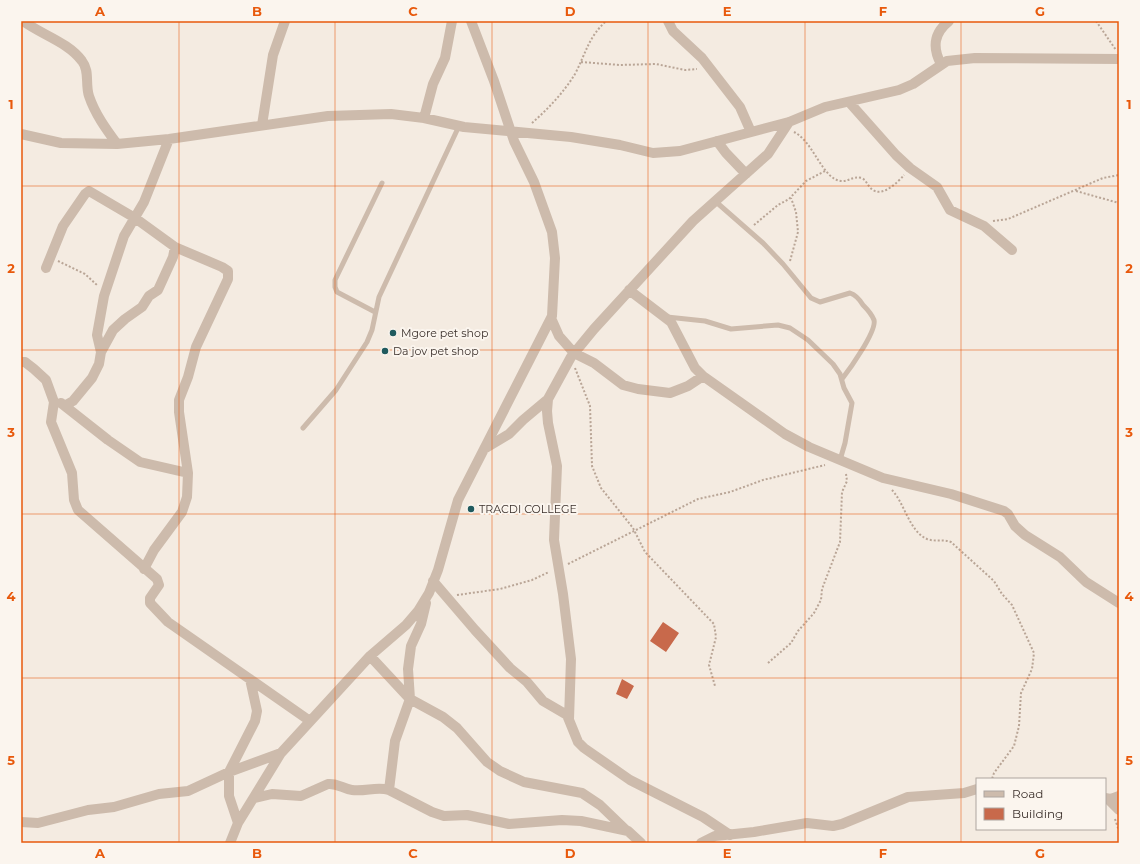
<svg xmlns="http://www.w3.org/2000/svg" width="1140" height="864" viewBox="0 0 1140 864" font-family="Montserrat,sans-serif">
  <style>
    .building { fill: #c8694b }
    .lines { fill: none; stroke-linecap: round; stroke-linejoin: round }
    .path { stroke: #b9a596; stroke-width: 2; stroke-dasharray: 2 2; stroke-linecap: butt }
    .lane { stroke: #cdbbac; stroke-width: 5 }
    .street { stroke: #cdbbac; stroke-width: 10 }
    .grid { fill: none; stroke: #e8590c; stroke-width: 1; stroke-opacity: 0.55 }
    .poi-dot { fill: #1f5a5e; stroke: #fbf5ee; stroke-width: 1.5 }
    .labels { text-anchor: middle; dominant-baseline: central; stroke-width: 4; stroke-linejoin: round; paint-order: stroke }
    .poi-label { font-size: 11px; fill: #3b302b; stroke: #fbf5ee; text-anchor: start }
    .neatline { fill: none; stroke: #e8590c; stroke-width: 1.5 }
    .grid-label { font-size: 13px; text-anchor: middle; font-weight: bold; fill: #e8590c }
  </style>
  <rect width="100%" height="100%" fill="#f4ebe1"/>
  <path class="building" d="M663,622L679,633L666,652L650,641Z
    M622,679L634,686L627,699L616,694Z"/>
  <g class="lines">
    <path class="path" d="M1096,21L1116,50
      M581,62L620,65L656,64L685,70L697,69
      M532,123C548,109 564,92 575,74C586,53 588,38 606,21
      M794,132C814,142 822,179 841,181C848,182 852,176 862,178C867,181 868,187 873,190C883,197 898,182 904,175
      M1076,191L1119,203
      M993,221L1008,219L1103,178L1119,175
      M754,225L778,205L789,199L806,181L825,171
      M58,261L85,274L98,286
      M790,261L798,232L796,212L791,198
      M575,368L590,406L592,466L601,488L633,528L645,552L714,624L716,637L709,665L715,686
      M892,490C905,504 909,531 927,539C935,542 943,539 951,542L994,581L1002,594L1012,605L1034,653L1032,669L1021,693L1019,726L1014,746L994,773L992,779
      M568,564L698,499L730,492L763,480L825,465
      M457,595L500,589L532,580L549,572
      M768,663L791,643L798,631L814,613L821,600L822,589L840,542L842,492L847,481L846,474
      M1115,819L1119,831"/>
    <path class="lane" d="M715,201L763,243L783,264L811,298L820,302L850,293C856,295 860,300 863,305C867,309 872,315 874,320C877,331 849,370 842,379
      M375,312L337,292L335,287V280L382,183
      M667,317L705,321L731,329L778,325L790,328L808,340L833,364L840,374L844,388L852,403L845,443L840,460
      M303,428L336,390L367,342L372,330L379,297L459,126"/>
    <path class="street" d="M23,21C42,35 68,42 82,61C90,71 85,84 89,96C95,114 106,129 117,144
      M668,21L673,31L702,58L740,107L751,132
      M941,64C932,47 934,33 949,21
      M849,102L896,155L910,168L937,187L950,210L984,226L1012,250
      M424,118L433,84L445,58L452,21
      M262,125L273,55L285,21
      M21,134L61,143L117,144L169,139L328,116L391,114L424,118L464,127L571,137L620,145L653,153L680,151L789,122L825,107L899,90L913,84L947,61L975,58L1119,59
      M717,141L726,153L746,174
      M46,268L63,226L85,194L89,191L135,218L175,247L222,267L228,271V279L196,347L188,377L179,400V412L188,473L187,497L182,512L154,550L144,569
      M629,290L671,322L695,368L703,376L785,434L809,447L883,478L951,494L1004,511L1008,514L1015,526L1025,535L1060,557L1086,582L1119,603
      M551,318L559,336L574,353L594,363L623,385L638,389L670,393L688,386L703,376
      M101,352L97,335L104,296L124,236L144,202L169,139
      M21,362H25L34,369L46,380L54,402L51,422L72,473L74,500L78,510L157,579L159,585L150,598V603L168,622L310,721
      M61,403L108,440L140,462L188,473
      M66,405L73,401L92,378L99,364L101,352L113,330L125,319L142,307L149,296L158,290L173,257L175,247
      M484,449L509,434L523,420L548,399
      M433,581L475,630L510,668L527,682L543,701L567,715L578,742L584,748L630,780L703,817L730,835
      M370,656L410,699L443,717L457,728L487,762L500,771L524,782L582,793L600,805L626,830
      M569,719L571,659L563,594L554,540L557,466L548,423L547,411L548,399L571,357L594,329L693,221L768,154L789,122
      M389,790L395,741L410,699L408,669L411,646L421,624L426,603
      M255,798L272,794L301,796L328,784C338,783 343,789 352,790C365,792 377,786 389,790L432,812L444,816L467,815L509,824L562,820L581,821L628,831L641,843
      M1105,798L1111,799L1119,796
      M1108,799L1119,810
      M21,822L38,823L88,810L114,807L159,794L188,791L229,772L281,753
      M238,823L229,796V772L255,721L257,711L250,679
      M230,843L238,823L281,753L370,656L406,625L418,611L429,593L438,570L458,500L552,316L555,258L552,232L534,182L514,141L494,81L471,21
      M701,843L715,836L754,832L807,823L833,826L842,824L908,797L964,793L977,789"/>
  </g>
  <path class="grid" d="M179,21V843M335,21V843M492,21V843M648,21V843M805,21V843M961,21V843M21,186H1119M21,350H1119M21,514H1119M21,678H1119"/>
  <g class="poi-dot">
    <circle cx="393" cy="333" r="4"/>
    <circle cx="385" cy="351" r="4"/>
    <circle cx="471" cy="509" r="4"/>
  </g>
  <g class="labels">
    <g class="poi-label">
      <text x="401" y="333">Mgore pet shop</text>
      <text x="393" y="351">Da jov pet shop</text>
      <text x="479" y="509">TRACDI COLLEGE</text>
    </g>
  </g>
  <rect width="1140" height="864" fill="none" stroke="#fbf5ee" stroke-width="44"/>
  <rect x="976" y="778" width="130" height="52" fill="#fbf5ee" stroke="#aea6a0"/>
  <rect x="984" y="791" width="20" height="6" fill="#cdbbac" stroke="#aea6a0"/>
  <text x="1012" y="798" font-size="12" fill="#3b302b">Road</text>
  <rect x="984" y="808" width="20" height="12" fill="#c8694b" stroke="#aea6a0"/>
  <text x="1012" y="818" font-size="12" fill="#3b302b">Building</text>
  <rect x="22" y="22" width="1096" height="820" class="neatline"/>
  <g class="grid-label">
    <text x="100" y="16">A</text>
    <text x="257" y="16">B</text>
    <text x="413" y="16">C</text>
    <text x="570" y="16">D</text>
    <text x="727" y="16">E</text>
    <text x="883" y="16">F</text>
    <text x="1040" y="16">G</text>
    <text x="11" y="109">1</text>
    <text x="1129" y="109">1</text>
    <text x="11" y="273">2</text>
    <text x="1129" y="273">2</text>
    <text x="11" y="437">3</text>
    <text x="1129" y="437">3</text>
    <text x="11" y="601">4</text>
    <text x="1129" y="601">4</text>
    <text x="11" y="765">5</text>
    <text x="1129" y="765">5</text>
    <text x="100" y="858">A</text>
    <text x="257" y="858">B</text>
    <text x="413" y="858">C</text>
    <text x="570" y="858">D</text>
    <text x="727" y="858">E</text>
    <text x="883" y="858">F</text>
    <text x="1040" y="858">G</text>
  </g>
</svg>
